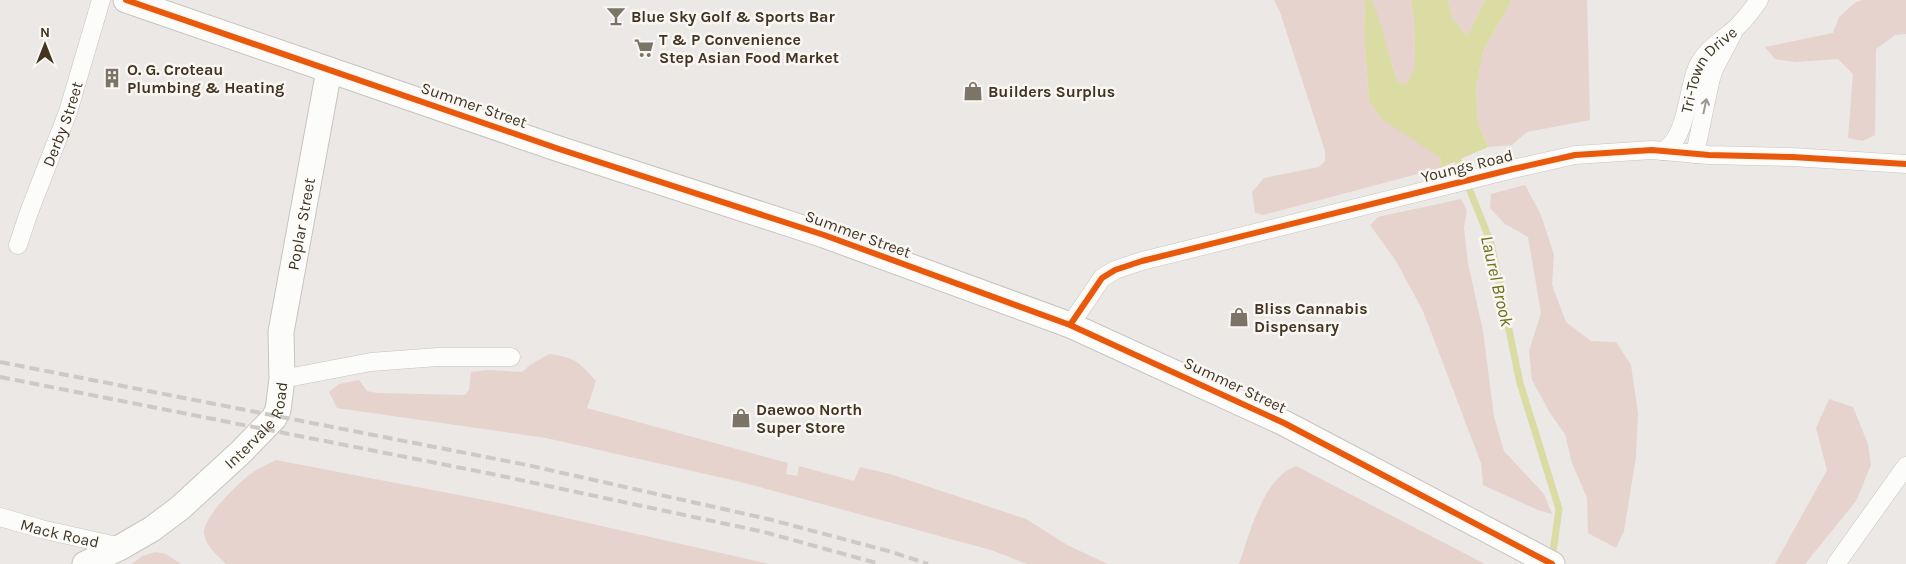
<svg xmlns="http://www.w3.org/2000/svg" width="1906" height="564" viewBox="0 0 1906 564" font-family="Karla,sans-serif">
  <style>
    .green { fill: #e6d3ce }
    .water { fill: #dadca4 }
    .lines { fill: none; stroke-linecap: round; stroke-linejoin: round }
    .stream { stroke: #dadca4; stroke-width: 7 }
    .street-casing { stroke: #c7c4c1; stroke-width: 19 }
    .secondary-casing { stroke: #c7c4c0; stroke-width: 27 }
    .street { stroke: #fcfcfb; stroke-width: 18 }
    .secondary { stroke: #fcfcfb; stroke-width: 25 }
    .rail { stroke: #cccac7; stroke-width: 4; stroke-dasharray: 10 5; stroke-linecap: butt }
    .cycleway-casing { stroke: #faf6f4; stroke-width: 9 }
    .cycleway { stroke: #e8590c; stroke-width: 6 }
    .oneway { stroke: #9e988e }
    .labels { text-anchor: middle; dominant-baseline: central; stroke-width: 5; stroke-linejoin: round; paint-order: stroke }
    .poi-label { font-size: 16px; font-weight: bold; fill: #413521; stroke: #faf6f4; text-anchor: start }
    .street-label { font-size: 16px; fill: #413521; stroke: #faf6f4 }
    .water-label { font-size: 18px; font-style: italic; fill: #6b7214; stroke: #faf6f4 }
  </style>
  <rect width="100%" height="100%" fill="#ebe8e6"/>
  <path class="green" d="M1274,0H1365L1364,32L1369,101L1441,158L1440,168L1263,215L1255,213L1252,192L1264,178L1319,167L1325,161V151L1280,12Z
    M1372,0H1411L1414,20L1415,66L1406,85L1398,83Z
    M1448,0H1485L1467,36L1453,19Z
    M1512,0H1587L1590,120L1527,132L1512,145L1488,147L1478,123L1476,89L1483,51Z
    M1864,0H1906V34L1895,35L1876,49L1875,135L1863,141L1848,138L1853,74L1838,59L1796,62L1775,59L1765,47L1833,33L1839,17L1856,2Z
    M1525,185L1541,215L1554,255L1552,285L1566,322L1591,341L1616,342L1631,365L1638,413L1636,457L1624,531L1616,548L1588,533L1587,498L1572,463L1565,434L1550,413L1532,380L1529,351L1541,313L1528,237L1505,224L1490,208L1491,194Z
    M1461,199L1467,210L1464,228L1468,263L1483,331L1494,417L1504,451L1544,494L1552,514L1538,510L1483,485L1481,463L1423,311L1396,261L1370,225L1378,217Z
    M549,354C576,358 578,361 596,381L587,408L788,463L786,474L797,476L799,466L854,481L860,467L890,474L1026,519L1069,546L1108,564H1027L991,550L741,482L546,438L337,408L329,392L339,384L359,380L367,391L377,393L465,395L469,390L471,372L488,370L522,372L530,365Z
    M1829,399L1853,407L1868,444L1871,465L1856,501L1805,564H1775L1827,470L1816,428Z
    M276,460L500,503L769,564H226C218,556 205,546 204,533C203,517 239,482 252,473C259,468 268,464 276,460Z
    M1296,466L1485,564H1239C1250,533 1263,478 1296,466Z
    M155,552L166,554L181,564H132L142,556Z"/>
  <path class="water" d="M1365,0H1372C1383,26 1388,55 1398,82L1406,85L1415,66L1414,20L1411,0H1448L1453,19L1467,36L1485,0H1512L1483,51L1476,89L1478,123L1488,147L1440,168L1441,158L1382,119L1369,101L1364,32Z"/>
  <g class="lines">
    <path class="stream" d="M1454,151L1491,243L1520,383L1559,509L1552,559"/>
    <defs>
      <g id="street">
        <path id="s1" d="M1663,151C1687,139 1687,91 1697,68C1706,48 1722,41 1737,27C1745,19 1752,10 1759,0"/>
        <path d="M1695,154L1710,82L1714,69L1733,33"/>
        <path id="s2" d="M18,245L29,212L68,112L101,0"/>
        <path d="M1070,325L1102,278L1115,270L1142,261L1513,169L1575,155L1652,150L1709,155L1792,157L1906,164"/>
        <path d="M282,379L371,362L438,357H511"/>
        <path id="s3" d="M0,517L41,529L121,547"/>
        <path d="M1836,564L1906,466"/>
      </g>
      <g id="secondary">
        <path d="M126,0L559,149L824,235L1070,325L1284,423L1552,564"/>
        <path id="s4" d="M85,564L121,547L152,529L180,508L241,452L274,418L278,410L282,379L281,332L329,70"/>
      </g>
    </defs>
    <use href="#street" class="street-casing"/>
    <use href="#secondary" class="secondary-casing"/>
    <use href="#street" class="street"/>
    <use href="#secondary" class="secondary"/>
    <path class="rail" d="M0,362L527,465L768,519L892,552L928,564
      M0,377L492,474L764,532L880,564"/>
    <defs>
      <path id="cycleway" d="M126,0L559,149L824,235L1070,325L1284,423L1552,564
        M1070,325L1102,278L1115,270L1142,261L1513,169L1575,155L1652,150L1709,155L1792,157L1906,164"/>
    </defs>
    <use href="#cycleway" class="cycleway-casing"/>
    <use href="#cycleway" class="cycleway"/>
  </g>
  <defs><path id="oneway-shaft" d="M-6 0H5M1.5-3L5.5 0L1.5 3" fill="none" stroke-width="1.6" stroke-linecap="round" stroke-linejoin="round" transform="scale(1.25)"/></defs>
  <use class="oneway" href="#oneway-shaft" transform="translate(1705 106) rotate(-78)"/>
  <defs>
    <symbol id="bar-bare" viewBox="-9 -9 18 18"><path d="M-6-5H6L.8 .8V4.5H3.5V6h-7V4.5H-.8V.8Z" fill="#7c7466" stroke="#faf6f4" stroke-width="2.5" paint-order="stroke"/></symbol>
    <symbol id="supermarket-bare" viewBox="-9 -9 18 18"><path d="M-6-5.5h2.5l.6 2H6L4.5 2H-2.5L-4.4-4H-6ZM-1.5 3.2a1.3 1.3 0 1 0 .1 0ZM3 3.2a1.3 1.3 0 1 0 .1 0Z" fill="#7c7466" stroke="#faf6f4" stroke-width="2.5" paint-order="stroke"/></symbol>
    <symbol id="building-bare" viewBox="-9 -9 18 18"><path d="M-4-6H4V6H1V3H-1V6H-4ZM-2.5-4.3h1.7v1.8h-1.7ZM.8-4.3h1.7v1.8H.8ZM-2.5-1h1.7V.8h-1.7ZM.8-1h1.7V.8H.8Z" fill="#7c7466" stroke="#faf6f4" stroke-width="2.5" paint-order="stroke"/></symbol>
    <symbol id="shop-bare" viewBox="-9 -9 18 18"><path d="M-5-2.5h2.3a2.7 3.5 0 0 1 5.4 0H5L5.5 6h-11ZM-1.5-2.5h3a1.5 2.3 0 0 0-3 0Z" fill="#7c7466" stroke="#faf6f4" stroke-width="2.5" paint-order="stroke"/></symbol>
  </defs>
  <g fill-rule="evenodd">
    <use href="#bar-bare" x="602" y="2" width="28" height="28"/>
    <use href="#supermarket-bare" x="630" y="34" width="28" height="28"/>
    <use href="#building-bare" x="98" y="64" width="28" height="28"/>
    <use href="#shop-bare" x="959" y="77" width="28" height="28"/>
    <use href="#shop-bare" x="1225" y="303" width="28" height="28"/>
    <use href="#shop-bare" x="727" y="404" width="28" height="28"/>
  </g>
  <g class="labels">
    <g class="poi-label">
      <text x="631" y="16">Blue Sky Golf &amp; Sports Bar</text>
      <text x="659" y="39">T &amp; P Convenience<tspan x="659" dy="18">Step Asian Food Market</tspan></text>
      <text x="127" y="69">O. G. Croteau<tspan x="127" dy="18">Plumbing &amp; Heating</tspan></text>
      <text x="988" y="91">Builders Surplus</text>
      <text x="1254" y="308">Bliss Cannabis<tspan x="1254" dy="18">Dispensary</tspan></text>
      <text x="756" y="409">Daewoo North<tspan x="756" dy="18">Super Store</tspan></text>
    </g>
    <g class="street-label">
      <text stroke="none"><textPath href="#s1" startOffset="96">Tri-Town Drive</textPath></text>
      <text transform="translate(474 105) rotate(19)">Summer Street</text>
      <text stroke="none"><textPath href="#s2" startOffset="129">Derby Street</textPath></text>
      <text transform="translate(1467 166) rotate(-14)">Youngs Road</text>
      <text stroke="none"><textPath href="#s4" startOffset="438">Poplar Street</textPath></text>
      <text transform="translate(858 234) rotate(20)">Summer Street</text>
      <text transform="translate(1235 385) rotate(25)">Summer Street</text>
      <text stroke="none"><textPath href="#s4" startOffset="226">Intervale Road</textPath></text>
      <text stroke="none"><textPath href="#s3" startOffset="62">Mack Road</textPath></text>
    </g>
    <g class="water-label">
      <text transform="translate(1497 281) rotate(77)">Laurel Brook</text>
    </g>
  </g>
  <g transform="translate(45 45)" stroke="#faf6f4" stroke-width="4" paint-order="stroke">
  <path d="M0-4L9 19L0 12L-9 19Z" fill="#413521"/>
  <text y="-8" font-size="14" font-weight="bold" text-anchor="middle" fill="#413521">N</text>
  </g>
</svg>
